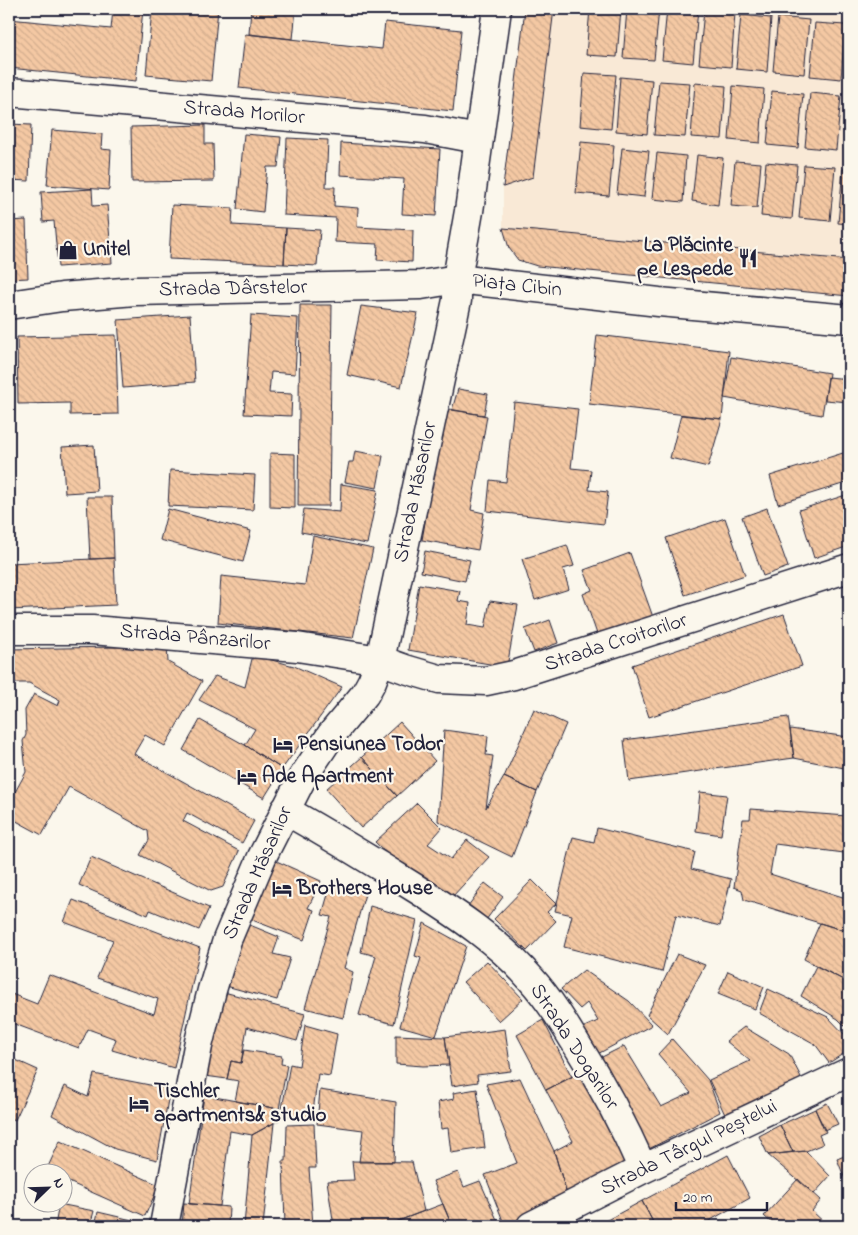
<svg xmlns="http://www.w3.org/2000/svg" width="858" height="1235" viewBox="0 0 858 1235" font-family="'Indie Flower',sans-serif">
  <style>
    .built { fill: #f9e9d6 }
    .building { fill: url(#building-back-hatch); stroke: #22223b }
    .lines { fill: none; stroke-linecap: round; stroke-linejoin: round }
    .street-casing { stroke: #22223b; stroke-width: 31 }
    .secondary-casing { stroke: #22223b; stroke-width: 31 }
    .street { stroke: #fbf7ec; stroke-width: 28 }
    .secondary { stroke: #fbf7ec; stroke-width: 28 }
    .labels { text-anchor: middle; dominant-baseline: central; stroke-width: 4.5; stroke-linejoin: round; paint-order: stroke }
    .street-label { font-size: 21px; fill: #22223b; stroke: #fbf7ec }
    .poi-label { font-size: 21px; font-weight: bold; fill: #22223b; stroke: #fbf7ec; text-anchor: start }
  </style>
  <defs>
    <pattern id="building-back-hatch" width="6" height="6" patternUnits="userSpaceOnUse" patternTransform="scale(1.25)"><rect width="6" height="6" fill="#f4c8a3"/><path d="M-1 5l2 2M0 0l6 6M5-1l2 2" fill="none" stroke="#d1ac8d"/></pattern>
  </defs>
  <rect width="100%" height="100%" fill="#fbf7ec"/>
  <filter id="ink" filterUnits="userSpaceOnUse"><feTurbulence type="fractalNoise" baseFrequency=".02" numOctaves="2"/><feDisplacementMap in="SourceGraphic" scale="10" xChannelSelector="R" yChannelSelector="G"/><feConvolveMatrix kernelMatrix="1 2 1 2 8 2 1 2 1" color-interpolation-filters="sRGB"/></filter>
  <g filter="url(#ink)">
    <path class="built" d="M525,9H849V296L537,266L509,248L503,228V187Z"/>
    <path class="building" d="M98,9H143L136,81L9,68V19L111,29L113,10Z
      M152,9H218L211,81L146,75Z
      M251,9H296L293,39L249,34Z
      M525,9H554L533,177L503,187Z
      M590,9H621L617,57L586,55Z
      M627,9H659L654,60L623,58Z
      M667,9H698L693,63L662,60Z
      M704,10L735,13L731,67L699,64Z
      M741,15L771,18L767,72L736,69Z
      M778,17L809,20L804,74L773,71Z
      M385,22L461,30L453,111L239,88L245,34L382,49Z
      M815,23L845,25L841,79L810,76Z
      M584,73L616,75L611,129L580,126Z
      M620,77L652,80L647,134L616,131Z
      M659,81L690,83L685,137L654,135Z
      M695,83L726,86L722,139L691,137Z
      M733,86L764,89L760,143L729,140Z
      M772,91L803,94L798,148L767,145Z
      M810,93L841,96L836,150L805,147Z
      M848,96H849V150L844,149Z
      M9,124L31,125L29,181L9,180Z
      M205,125V144H213L214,181L132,182L131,127Z
      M52,130L102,134L101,149L111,150L109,190L47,185Z
      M244,134L281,137L278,167H267L263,212L237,209Z
      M287,138L328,140L326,187H335L334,206L358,208L357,227L413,230L412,262L377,260L378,244L335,242L336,218L284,215Z
      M581,142L614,145L609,196L576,193Z
      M341,143L440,149L436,216L402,214L404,179L340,175Z
      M622,148L649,151L644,197L617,194Z
      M657,153L686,156L683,202L652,199Z
      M697,155L723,158L718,205L692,201Z
      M735,161L761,163L757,208L731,206Z
      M766,162L797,165L792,219L761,216Z
      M804,165L835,167L830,221L799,218Z
      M843,169H849V224L838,223Z
      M92,189L93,206L107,205L112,263L58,267L54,221L43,222L41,192Z
      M172,205L233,208L232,225L286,228L284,264L169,259Z
      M26,220L28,278L9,279V221Z
      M286,228L320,230L317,266L284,264Z
      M503,228L849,260V296L537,266L518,260L509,248Z
      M300,305H332L329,506H298Z
      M361,306L418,313L401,387L347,375Z
      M190,315L195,382L123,388L118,320Z
      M251,315L298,318L295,374L271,372L269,393L292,394L291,416L244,414Z
      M116,335L118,414L70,415V403L18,404L17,337Z
      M597,335L729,351L722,419L589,404Z
      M731,357L829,373L822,415L724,398Z
      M828,377L849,379V402L825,400Z
      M458,389L488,394L484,415L452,410Z
      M514,402L578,409L571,468L591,470L589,490L608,492L604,524L487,511L490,480L506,482Z
      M444,408L487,416L471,510L484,513L478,550L422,540Z
      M681,415L722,419L708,467L670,458Z
      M94,445L97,491L65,493L62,447Z
      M355,451L383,456L377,488L345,482L349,462H353Z
      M270,453L295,454V508L270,507Z
      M843,453L849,472V482L778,504L770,476Z
      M170,470L255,475L253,510L168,506Z
      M341,484L378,490L367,544L301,532L304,509L340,512Z
      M849,494V546L814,558L799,510Z
      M87,497H112L114,558L90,559Z
      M767,508L788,567L763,576L742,517Z
      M168,509L251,531L243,562L160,540Z
      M725,518L745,575L685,595L666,538Z
      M313,536L373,549L353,638L218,623L221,576L305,585Z
      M567,545L574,566L563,569L569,589L535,600L522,559Z
      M425,551L470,560L465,581L421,572Z
      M630,553L653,617L598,637L583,594L592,590L584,570Z
      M114,558L116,605L9,610V563Z
      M419,584L460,591L458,601L470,603L467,625L485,628L490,601L518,605L507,667L408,650Z
      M784,614L802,666L649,717L632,665Z
      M550,620L558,643L534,652L525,629Z
      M167,646L168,662L202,681L165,746L145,735L134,754L254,821L242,843L187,813L183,821L239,851L223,887L211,891L140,855L149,840L148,831L69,787L42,835L9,817V803L26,772L23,741L26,735L25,710L34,694L58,706L60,700L29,683H9V649Z
      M253,655L294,666L342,687L282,769L245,745L255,729L199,700L215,676L245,687Z
      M534,709L566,724L537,792L504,777Z
      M788,717L794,758L629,781L624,740Z
      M200,720L245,745L282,769L264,798L183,750Z
      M400,722L435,761L397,796L362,757Z
      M790,729L849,737V769L794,758Z
      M444,730L488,736L486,755L493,756L486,808L504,777L537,792L512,857L438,821Z
      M362,757L397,796L361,828L326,789Z
      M700,792L727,795L721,835L696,831Z
      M417,803L442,828L428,844L451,859L467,840L489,857L452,897L401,867L375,842Z
      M751,809L847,816L844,853L775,844L770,874L849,899V932L744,900L742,890L734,887L743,819H750Z
      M847,816L849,817V853H844Z
      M597,828L695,852L691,869L731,879L720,926L676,915L662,972L564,947L572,915L555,911L573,837L594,842Z
      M91,857L209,908L199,930L150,910L148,915L79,885Z
      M272,859L321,881L308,908L314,910L304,940L247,918Z
      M532,880L556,904L547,912L556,921L527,951L494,919Z
      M485,883L503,897L486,920L468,906Z
      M331,884L365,894L344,968L353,972L343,1018L305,1008L331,917L322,915Z
      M73,900L200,948L174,1068L112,1050L116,1039L88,1029L79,1048L9,1022V993L37,1004L49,975L154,1014L158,999L97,978L113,940L64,922Z
      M370,906L417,920L394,1024L359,1015L376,956L361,952Z
      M245,923L279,937L273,954L290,958L277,1000L226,986Z
      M424,923L466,946L436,1036L400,1026L421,958L415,956Z
      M820,923L849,932V983L804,959Z
      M677,954L705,965L668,1034L647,1015Z
      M487,961L523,999L499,1021L463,982Z
      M816,966L849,983V1030L838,1019L801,996Z
      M584,970L629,1001L652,1025L590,1058L575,1031L598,1021L587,1003L580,1009L561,989Z
      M728,971L764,987L755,1009L718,994Z
      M768,989L828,1017L849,1039V1050L829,1063L815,1044L759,1013Z
      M224,992L305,1014L297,1041L247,1027L241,1063L231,1061L227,1079L205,1076Z
      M543,1020L572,1077L546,1090L517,1035Z
      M305,1025L337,1034L330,1076L318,1074L312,1119L281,1115L290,1064L299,1066Z
      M744,1027L789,1054L803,1081L727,1119L709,1080L750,1061L726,1041Z
      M505,1029L511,1071L477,1075L478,1082L452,1086L445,1037Z
      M396,1035L445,1037L449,1065L423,1066L396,1064Z
      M672,1039L708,1080L720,1112L647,1150L598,1059L624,1046L661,1107L691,1093L658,1054Z
      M244,1050L282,1056L281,1064L287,1065L279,1109L235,1101L239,1081L227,1079L231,1061L241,1063Z
      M9,1057L38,1070L15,1120L9,1117Z
      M580,1072L629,1165L568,1198L554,1151L573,1141L546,1090Z
      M94,1074L170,1089L157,1160L115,1149L52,1115L65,1086L88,1097Z
      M520,1078L554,1151L568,1198L505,1226L485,1175L517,1163L486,1084Z
      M477,1089L485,1148L451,1153L448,1128L441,1129L438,1102L454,1099L453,1093Z
      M320,1090L396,1102L394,1162H359L363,1130L317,1124Z
      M204,1095L279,1109V1120L252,1135L230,1131L220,1206L189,1204Z
      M827,1103L838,1124L824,1130L815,1109Z
      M815,1109L826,1132L819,1135L823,1144L806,1151L793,1152L780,1125Z
      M274,1123L263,1226H244L252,1135Z
      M314,1124L316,1168H309L313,1226H285L283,1161H286L287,1125Z
      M780,1125L793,1152L768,1155L759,1136Z
      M60,1141L159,1185L145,1216L62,1179V1172L46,1171Z
      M806,1151L830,1176L814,1194L768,1155Z
      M849,1154V1189L837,1159Z
      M728,1155L750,1198L700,1226H655L642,1201Z
      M352,1161L412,1162L424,1211L393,1223L394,1226H334L327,1181L354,1180Z
      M458,1172L464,1187L480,1181L498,1222L486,1226H452L433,1181Z
      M798,1179L821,1200L812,1211L828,1226H775L764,1216Z
      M642,1201L655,1226H596Z
      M184,1203L229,1207L228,1226H182Z
      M59,1204L94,1211L90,1226H55Z
      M443,1204L452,1226H394L393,1223Z
      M98,1212L149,1224L148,1226H95Z"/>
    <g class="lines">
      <defs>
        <path id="street" d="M9,305L62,297L135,291L421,285L457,279
          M9,630H92L297,647L380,660L405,669L439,679L486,681L514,675L849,568
          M285,810C329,835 372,861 415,888C457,914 499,942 531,979C549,999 563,1022 577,1045C602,1084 624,1126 643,1169
          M531,1226L643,1169L849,1072"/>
        <path id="secondary" d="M9,92L425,129L478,139
          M457,279L659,302L849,319
          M164,1226L198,1046L212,990L227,940L262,857L301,780L331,735L365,694L372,681L380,660L457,300V279L469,211L497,9"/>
      </defs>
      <use href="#street" class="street-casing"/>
      <use href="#secondary" class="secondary-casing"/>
      <use href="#street" class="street"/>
      <use href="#secondary" class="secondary"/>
    </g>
  </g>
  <defs>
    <symbol id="shop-bare" viewBox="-9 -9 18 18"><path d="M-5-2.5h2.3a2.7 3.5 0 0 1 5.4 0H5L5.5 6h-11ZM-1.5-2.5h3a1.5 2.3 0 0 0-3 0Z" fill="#22223b" stroke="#fbf7ec" stroke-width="2.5" paint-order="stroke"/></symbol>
    <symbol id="restaurant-bare" viewBox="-9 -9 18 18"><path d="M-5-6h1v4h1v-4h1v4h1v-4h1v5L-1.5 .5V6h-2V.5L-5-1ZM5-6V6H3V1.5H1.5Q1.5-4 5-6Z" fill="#22223b" stroke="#fbf7ec" stroke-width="2.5" paint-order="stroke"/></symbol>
    <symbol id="hotel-bare" viewBox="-9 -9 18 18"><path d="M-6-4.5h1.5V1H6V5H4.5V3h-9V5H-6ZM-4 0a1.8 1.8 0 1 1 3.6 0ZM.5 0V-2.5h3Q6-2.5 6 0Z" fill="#22223b" stroke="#fbf7ec" stroke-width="2.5" paint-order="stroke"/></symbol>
  </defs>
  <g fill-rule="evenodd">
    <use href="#shop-bare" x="54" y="236" width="28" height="28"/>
    <use href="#restaurant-bare" x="734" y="244" width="28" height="28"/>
    <use href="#hotel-bare" x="269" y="731" width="28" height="28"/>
    <use href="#hotel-bare" x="233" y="763" width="28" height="28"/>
    <use href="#hotel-bare" x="268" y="875" width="28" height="28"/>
    <use href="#hotel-bare" x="125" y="1090" width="28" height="28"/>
  </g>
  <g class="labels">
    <g class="street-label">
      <text transform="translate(244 113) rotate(5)">Strada Morilor</text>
      <text transform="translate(517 286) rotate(6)">Piața Cibin</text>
      <text transform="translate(233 289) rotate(-1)">Strada Dârstelor</text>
      <text transform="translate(416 492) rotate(-78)">Strada Măsarilor</text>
      <text transform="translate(195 638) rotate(5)">Strada Pânzarilor</text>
      <text transform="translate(616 643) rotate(-18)">Strada Croitorilor</text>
      <text transform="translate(258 873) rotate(-66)">Strada Măsarilor</text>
      <text transform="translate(574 1047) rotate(57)">Strada Dogarilor</text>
      <text transform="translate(689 1148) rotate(-26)">Strada Târgul Peștelui</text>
    </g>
    <g class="poi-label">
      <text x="733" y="246" text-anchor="end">La Plăcinte<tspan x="733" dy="24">pe Lespede</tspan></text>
      <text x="83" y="250">Unitel</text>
      <text x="298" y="745">Pensiunea Todor</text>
      <text x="262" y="777">Ade Apartment</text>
      <text x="297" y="889">Brothers House</text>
      <text x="154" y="1092">Tischler<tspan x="154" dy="24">apartments&amp; studio</tspan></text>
    </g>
  </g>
  <rect width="858" height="1235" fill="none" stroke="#fbf7ec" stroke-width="30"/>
  <rect x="15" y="15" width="828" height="1205" fill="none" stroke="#22223b" stroke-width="2" filter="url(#ink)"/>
  <g transform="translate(48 1188) rotate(67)"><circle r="24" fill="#fbf7ec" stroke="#a4a2a5"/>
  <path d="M0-4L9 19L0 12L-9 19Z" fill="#22223b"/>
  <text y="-8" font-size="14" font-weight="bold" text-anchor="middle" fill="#22223b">N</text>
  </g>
  <path d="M676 1202v8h91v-8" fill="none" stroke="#22223b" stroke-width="2.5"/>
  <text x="683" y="1202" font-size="15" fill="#22223b" stroke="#fbf7ec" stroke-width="4" paint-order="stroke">20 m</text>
</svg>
